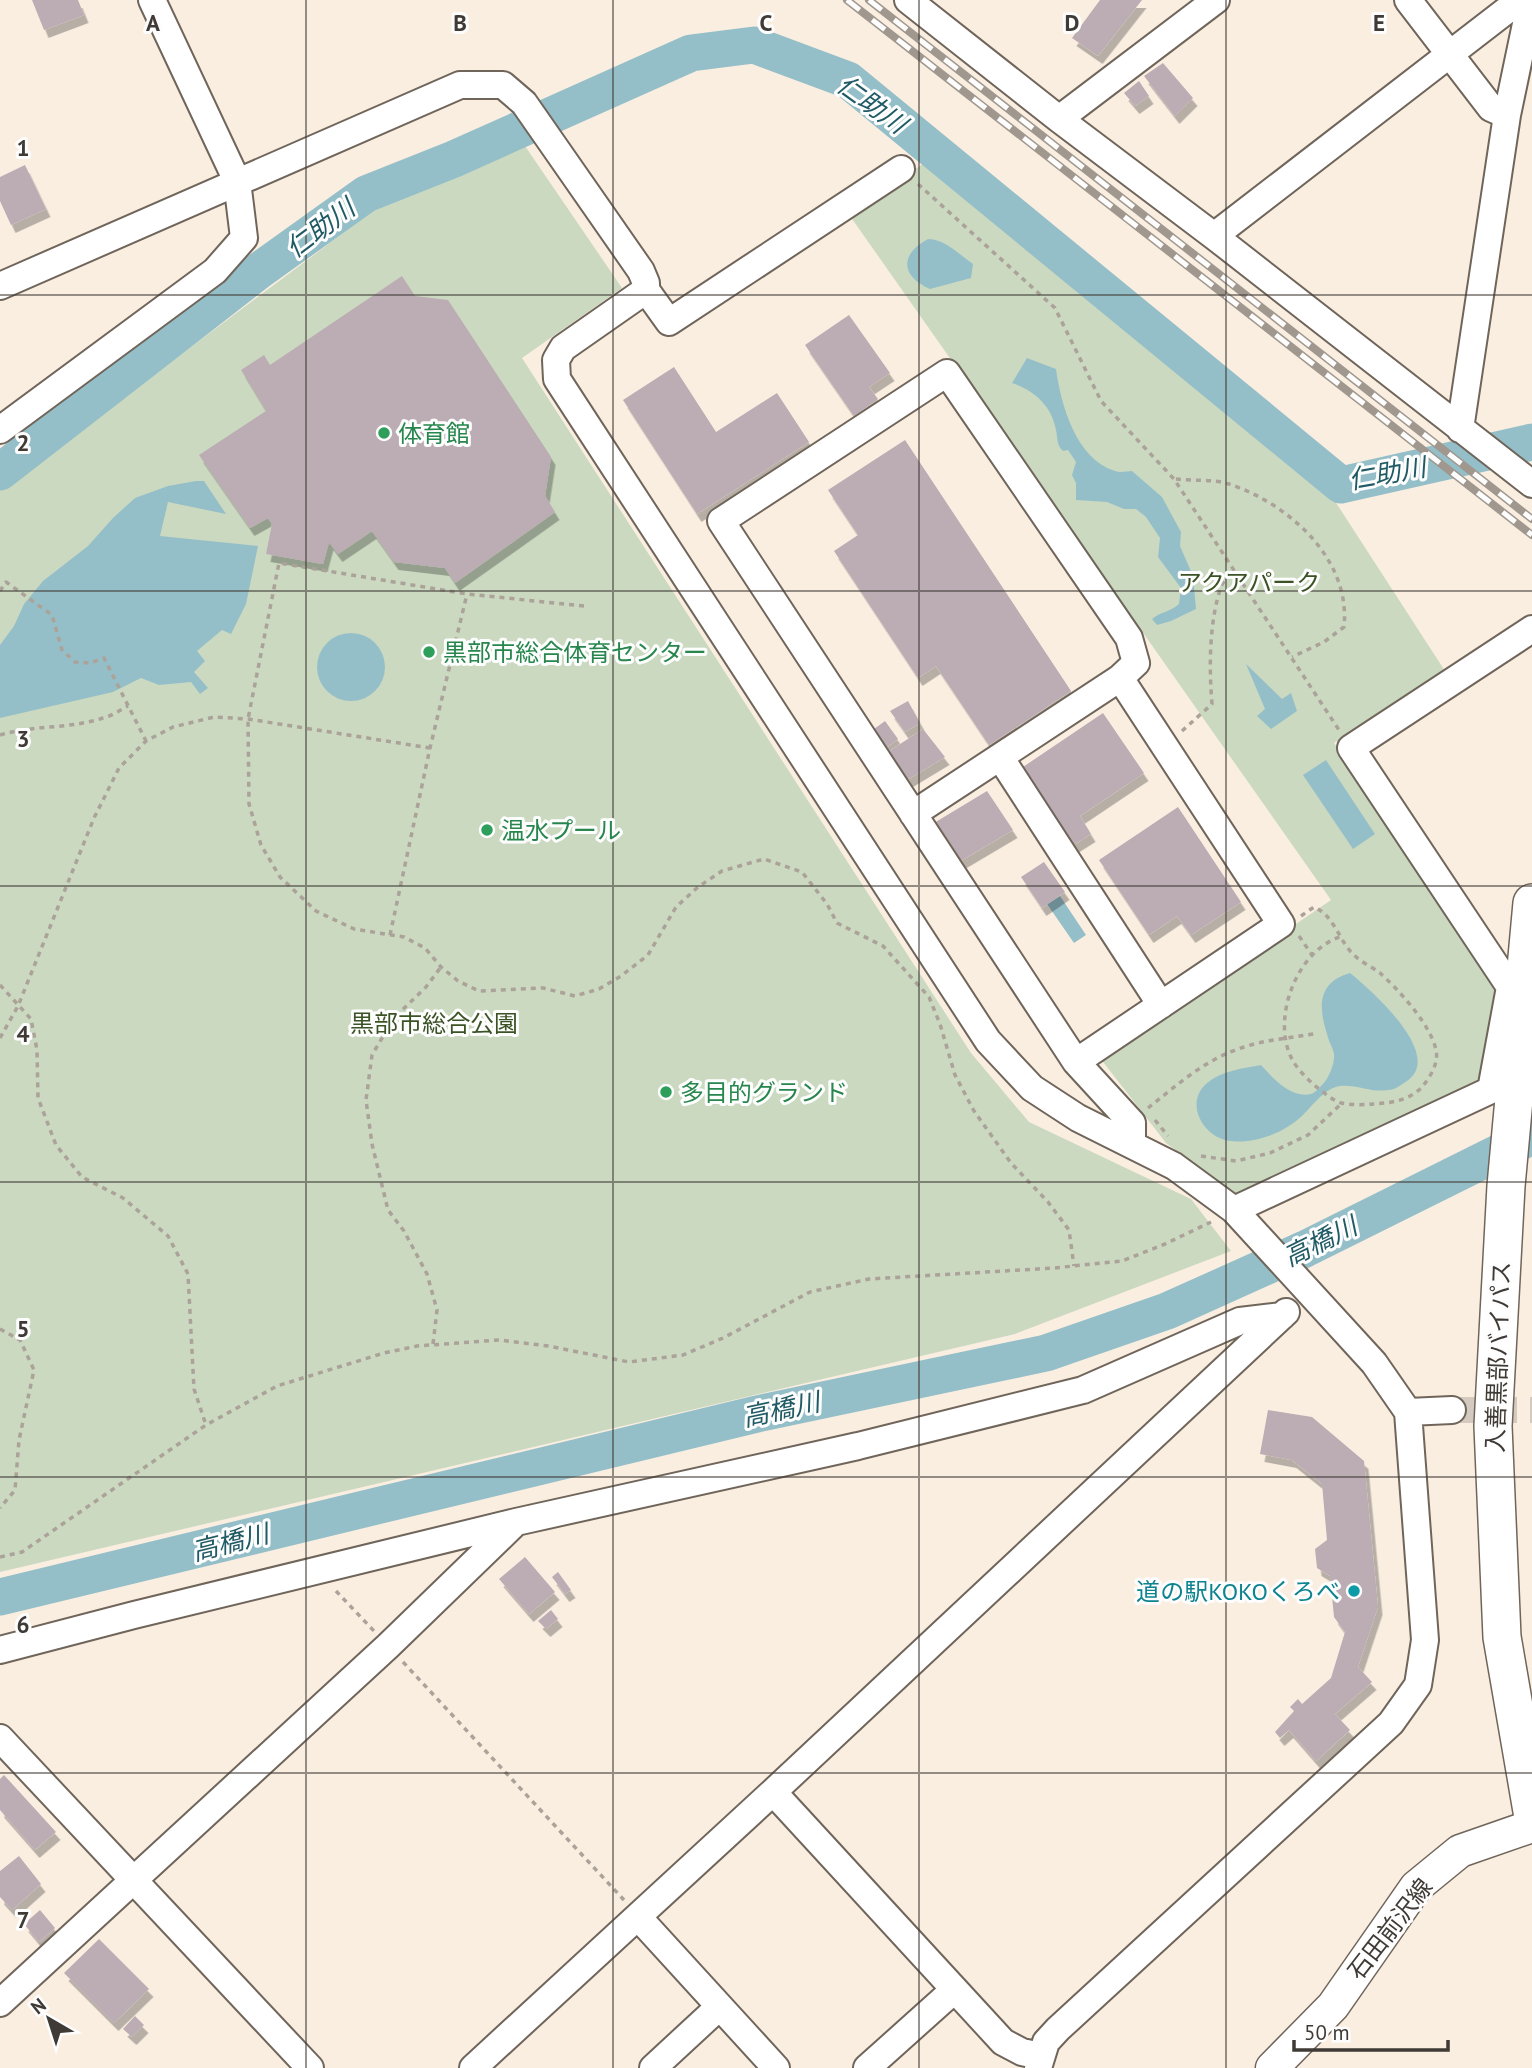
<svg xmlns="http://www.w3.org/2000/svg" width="1532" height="2068" viewBox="0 0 1532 2068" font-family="'PT Sans','Noto Sans JP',sans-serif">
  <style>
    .green { fill: #cbd9c0 }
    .water { fill: #95bfc8 }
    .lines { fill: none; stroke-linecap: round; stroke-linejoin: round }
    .river { stroke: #95bfc8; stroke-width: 37 }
    .building { fill: #bcacb4; filter: url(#shadow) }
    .minor-tunnel { stroke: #d5cabf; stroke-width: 26; stroke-dasharray: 26 13; stroke-linecap: butt }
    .minor-casing { stroke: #70655a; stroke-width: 30 }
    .major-casing { stroke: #70655a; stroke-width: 35 }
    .highway-casing { stroke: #70655a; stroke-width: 40 }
    .path { stroke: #aba299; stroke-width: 3.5; stroke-dasharray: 5 5; stroke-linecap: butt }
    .minor { stroke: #fff; stroke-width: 26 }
    .major { stroke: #fff; stroke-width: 32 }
    .highway { stroke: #fff; stroke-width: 37 }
    .rail-casing { stroke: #a0988e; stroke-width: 8 }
    .rail { stroke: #fdfdfd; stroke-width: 5; stroke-dasharray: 16; stroke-linecap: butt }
    .grid { fill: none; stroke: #3f3a35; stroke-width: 2; stroke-opacity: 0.55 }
    .leisure-dot { fill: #2e9e5b; stroke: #fdfdfd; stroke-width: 2.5 }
    .culture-dot { fill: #0f9aa8; stroke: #fdfdfd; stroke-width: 2.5 }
    .labels { text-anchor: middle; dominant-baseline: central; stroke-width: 6; stroke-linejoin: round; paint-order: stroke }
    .leisure-label { font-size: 24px; fill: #27864d; stroke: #fdfdfd; text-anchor: start }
    .park-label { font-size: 24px; fill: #3a5224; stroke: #fdfdfd }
    .street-label { font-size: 24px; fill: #3f3a35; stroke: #fdfdfd }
    .culture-label { font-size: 24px; fill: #0d838f; stroke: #fdfdfd; text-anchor: end }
    .water-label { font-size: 26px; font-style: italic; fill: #205a65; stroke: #fdfdfd }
    .grid-label { font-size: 23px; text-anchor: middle; font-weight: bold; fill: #3f3a35; stroke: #fdfdfd; stroke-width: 6; stroke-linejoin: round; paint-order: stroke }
  </style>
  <defs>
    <filter id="shadow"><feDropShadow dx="4.5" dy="8" stdDeviation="0" flood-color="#0004"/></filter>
  </defs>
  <rect width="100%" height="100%" fill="#faeee1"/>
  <path class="green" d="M525,146L622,288L522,358L971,1053L1029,1122L1191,1199L1231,1251L1015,1334L0,1572V490L374,210Z
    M924,163L1331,495L1445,671L1334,743L1497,988L1479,1080L1237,1196L1166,1143L1100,1058L1331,900L850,216Z"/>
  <path class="water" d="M928,239C947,240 958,254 973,264L971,278L930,289C900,276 900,254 928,239Z
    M1027,358L1056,369C1061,405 1076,459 1115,471C1120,473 1127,471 1132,471L1162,497L1181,532L1180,546L1193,576L1196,609L1171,621L1157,625L1152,619C1160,612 1170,612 1179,604L1181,588L1158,557L1160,538L1146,517L1136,509H1124L1107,502L1076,500V483L1072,475L1076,462L1068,450L1063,451C1056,444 1058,439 1056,430C1052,406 1034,390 1012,383Z
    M196,481H204L226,514L168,502L160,536L258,546L246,604L231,634L222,630L197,651L205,661L194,672L208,688L200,694L191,682L159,685L141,678L113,692L0,718V645L14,626L24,604L43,581L88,546L113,518L135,498L168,486Z
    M317 667a34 34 0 1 1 68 0a34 34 0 1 1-68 0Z
    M1246,664L1282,699L1291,693L1297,711L1271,729L1257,716L1265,709Z
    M1326,760L1375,834L1353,849L1303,775Z
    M1060,896L1086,935L1074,943L1047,904Z
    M1350,973C1371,990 1445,1055 1407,1081C1401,1085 1395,1090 1388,1090C1372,1093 1356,1084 1340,1086C1325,1088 1313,1105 1303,1115C1285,1133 1251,1146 1225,1140C1201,1133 1185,1102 1207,1083C1221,1071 1244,1068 1261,1065C1272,1077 1291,1099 1311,1094C1315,1093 1319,1088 1323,1084C1329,1078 1335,1063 1334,1054C1333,1048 1328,1040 1327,1034C1318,1006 1318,982 1350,973Z"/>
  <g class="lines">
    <path class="river" d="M0,472L260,270L366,194L454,159L691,53L754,45L848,80L1341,485L1532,442
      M0,1597L757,1414L1046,1353L1167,1311L1305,1249L1532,1136"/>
  </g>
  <path class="building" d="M32,0H78L84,15L44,30Z
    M1100,0H1142L1098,56L1072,38Z
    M1163,63L1193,98L1175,116L1144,76Z
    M1139,81L1149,96L1135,106L1124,93Z
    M25,165L46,209L11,225L0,201V177Z
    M402,276L415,296L448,300L551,457L545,496L555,512L455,583L445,568L394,562L372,531L338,554L329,542L323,564L266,554L272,524L268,518L250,528L199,455L266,411L241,370L264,355L270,365Z
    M849,315L890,373L869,387L878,399L854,416L805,345Z
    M674,367L716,432L777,393L809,442L697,514L623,400Z
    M905,440L1071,691L989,745L936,666L918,678L834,551L858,535L828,490Z
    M908,701L920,723L905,732L890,711Z
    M1103,713L1144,773L1080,816L1091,834L1072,846L1020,769Z
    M885,721L898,739L886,748L874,729Z
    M923,729L945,757L907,780L888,752Z
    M987,791L1013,830L959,862L934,823Z
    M1178,807L1241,902L1191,935L1177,916L1149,935L1099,860Z
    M1044,862L1065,892L1042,908L1021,877Z
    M1268,1410L1312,1417L1364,1461L1378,1607L1358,1667L1372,1682L1335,1714L1350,1730L1316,1761L1289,1730L1280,1738L1275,1732L1294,1711L1290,1707L1298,1699L1302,1704L1331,1678L1345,1632L1334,1617L1330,1576L1317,1568L1315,1549L1327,1540L1322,1484L1292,1460L1260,1454Z
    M525,1557L555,1592L529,1614L499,1579Z
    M558,1572L571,1590L565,1594L552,1577Z
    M551,1610L558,1619L546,1629L538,1621Z
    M4,1775L56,1832L35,1850L0,1810V1779Z
    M19,1856L41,1884L12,1910L0,1897V1871Z
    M40,1910L55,1928L39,1942L24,1924Z
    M99,1939L149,1989L114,2023L64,1973Z
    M135,2016L144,2025L132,2037L123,2029Z"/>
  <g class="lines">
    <path class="minor-tunnel" d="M1452,1410H1532"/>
    <defs>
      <path id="minor" d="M908,0L1059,119L1214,236L1532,484
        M1408,0L1491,108L1507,115L1460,429
        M1507,115L1531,0
        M1059,119L1216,0
        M1214,236L1520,0
        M0,286L460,85H503L524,103L641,271L646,283V290L669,322L901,169
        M646,290L563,348L556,360L557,379L988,1041L1032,1088L1078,1118L1174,1166L1234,1210L1374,1363L1408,1412L1425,1640L1418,1685L1391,1723L1058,2029L1046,2042L1038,2068
        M0,430L215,271L244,238L237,181L152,0
        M1000,757L1161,1005
        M913,814L1120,678L1136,663L1129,638L947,373L721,521L1076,1062L1132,1123V1145
        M1076,1062L1281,924L1120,678
        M1234,1210L1491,1090L1510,987L1351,748L1532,629
        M1408,1412L1452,1410
        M0,1650L134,1615L516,1522L858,1446L1083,1390L1240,1321L1282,1316
        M0,1738L310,2068
        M773,1792L1003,2042L1022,2052L1040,2056
        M638,1917L776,2068
        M0,2003L388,1646L515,1523
        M473,2068L773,1792L1286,1312
        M653,2068L719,2007
        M867,2068L954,1990"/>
      <path id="major" d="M1272,2068L1333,2006L1416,1887L1460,1851L1532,1826"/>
      <path id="highway" d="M1532,903L1506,1186L1493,1426L1502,1637L1532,1811"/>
    </defs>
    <use href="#minor" class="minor-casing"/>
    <use href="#major" class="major-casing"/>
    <use href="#highway" class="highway-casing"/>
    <path class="path" d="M918,184L1055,308L1101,401L1174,479L1339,730
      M1176,479C1193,481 1213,479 1229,484C1289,504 1351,559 1344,627L1324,642L1292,657
      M0,591L6,582L52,615L62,650L75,662L90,663L104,658L146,741
      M584,606L467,594L279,563L248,719L249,804L261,845L280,877L316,911L354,929L404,937L425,948L441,967L458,981L479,991L543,988L575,996L599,989L621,976L648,955L676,907L698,887L722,871L764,859L802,872L827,904L837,923L883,946L929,997L940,1024L955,1075L974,1111L1011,1163L1048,1202L1069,1230L1074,1266
      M1182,731L1212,704C1209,668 1209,622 1221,587C1223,581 1230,575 1234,570
      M0,735C34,725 70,729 103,718C112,716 120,710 128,706
      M1301,916L1314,907C1335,916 1338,940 1354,955C1361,962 1372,967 1380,973C1398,989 1431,1025 1436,1050C1439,1063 1430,1078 1421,1088C1408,1101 1390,1103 1373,1104C1363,1105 1350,1105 1341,1103C1332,1100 1326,1094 1319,1089C1310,1082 1299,1071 1293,1061C1270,1021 1296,951 1340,937
      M390,935L430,748L467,594
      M1299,936L1312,955
      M0,985L31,1019L37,1050L38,1098L56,1145L82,1177L123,1198L168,1236L188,1274L194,1389L206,1425
      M0,1038L18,1006L94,818L119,768L146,741L173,727L214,717L248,719L430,748
      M1148,1108C1177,1085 1207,1058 1244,1047C1268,1039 1293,1038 1318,1033
      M1155,1120L1168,1136
      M1201,1156L1236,1161L1270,1153L1308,1135L1342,1103
      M0,1329L20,1340L34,1370L19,1440L15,1490L0,1508
      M433,1344L437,1310L427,1274L404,1231L388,1210L372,1144L366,1100L372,1055L394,1018L426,987L441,967
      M0,1557L22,1552L206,1425L277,1386L384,1353L417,1346L499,1340L548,1346L629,1362L683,1355L723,1338L810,1292L869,1279L1054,1268L1122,1261L1165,1244L1211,1222
      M336,1591L374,1631
      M403,1662L624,1900"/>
    <use href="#minor" class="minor"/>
    <use href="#major" class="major"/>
    <use href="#highway" class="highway"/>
    <defs>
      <path id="rail" d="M847,0L1532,535
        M869,0L1532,519"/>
    </defs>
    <use href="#rail" class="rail-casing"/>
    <use href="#rail" class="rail"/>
  </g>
  <path class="grid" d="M306,0V2068M613,0V2068M919,0V2068M1226,0V2068M0,295H1532M0,591H1532M0,886H1532M0,1182H1532M0,1477H1532M0,1773H1532"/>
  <g class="leisure-dot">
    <circle cx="384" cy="433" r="7"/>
    <circle cx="429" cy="652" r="7"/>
    <circle cx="487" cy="830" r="7"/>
    <circle cx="666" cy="1092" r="7"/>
  </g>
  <circle class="culture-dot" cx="1354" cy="1591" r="7"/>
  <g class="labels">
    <g class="leisure-label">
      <text x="398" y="433">体育館</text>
      <text x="443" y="652">黒部市総合体育センター</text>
      <text x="501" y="830">温水プール</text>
      <text x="680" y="1092">多目的グランド</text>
    </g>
    <g class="park-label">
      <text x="1249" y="582">アクアパーク</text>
      <text x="434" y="1023">黒部市総合公園</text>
    </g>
    <g class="street-label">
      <text transform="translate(1498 1357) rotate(-88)">入善黒部バイパス</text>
      <text transform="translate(1390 1929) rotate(-52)">石田前沢線</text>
    </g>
    <g class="culture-label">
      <text x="1340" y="1591">道の駅KOKOくろべ</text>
    </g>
    <g class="water-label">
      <text transform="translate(872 104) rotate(36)">仁助川</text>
      <text transform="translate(320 228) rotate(-37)">仁助川</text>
      <text transform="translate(1387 473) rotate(-10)">仁助川</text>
      <text transform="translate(1320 1241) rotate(-26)">高橋川</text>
      <text transform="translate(781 1409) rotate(-12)">高橋川</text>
      <text transform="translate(230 1542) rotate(-14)">高橋川</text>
    </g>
  </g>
  <g class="grid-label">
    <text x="153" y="31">A</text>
    <text x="460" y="31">B</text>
    <text x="766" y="31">C</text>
    <text x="1072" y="31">D</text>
    <text x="1379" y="31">E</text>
    <text x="23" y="156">1</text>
    <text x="23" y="451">2</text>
    <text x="23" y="747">3</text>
    <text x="23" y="1042">4</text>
    <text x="23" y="1337">5</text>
    <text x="23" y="1633">6</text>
    <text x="23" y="1928">7</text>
  </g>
  <g transform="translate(49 2019) rotate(321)" stroke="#fdfdfd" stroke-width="5" paint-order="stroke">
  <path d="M0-5L12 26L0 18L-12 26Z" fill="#3f3a35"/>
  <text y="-10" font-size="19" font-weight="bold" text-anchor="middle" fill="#3f3a35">N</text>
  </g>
  <path d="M1294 2040v10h154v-10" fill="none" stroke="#3f3a35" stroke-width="3.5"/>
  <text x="1304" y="2040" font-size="21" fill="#3f3a35" stroke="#fdfdfd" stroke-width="5" paint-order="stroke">50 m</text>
</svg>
